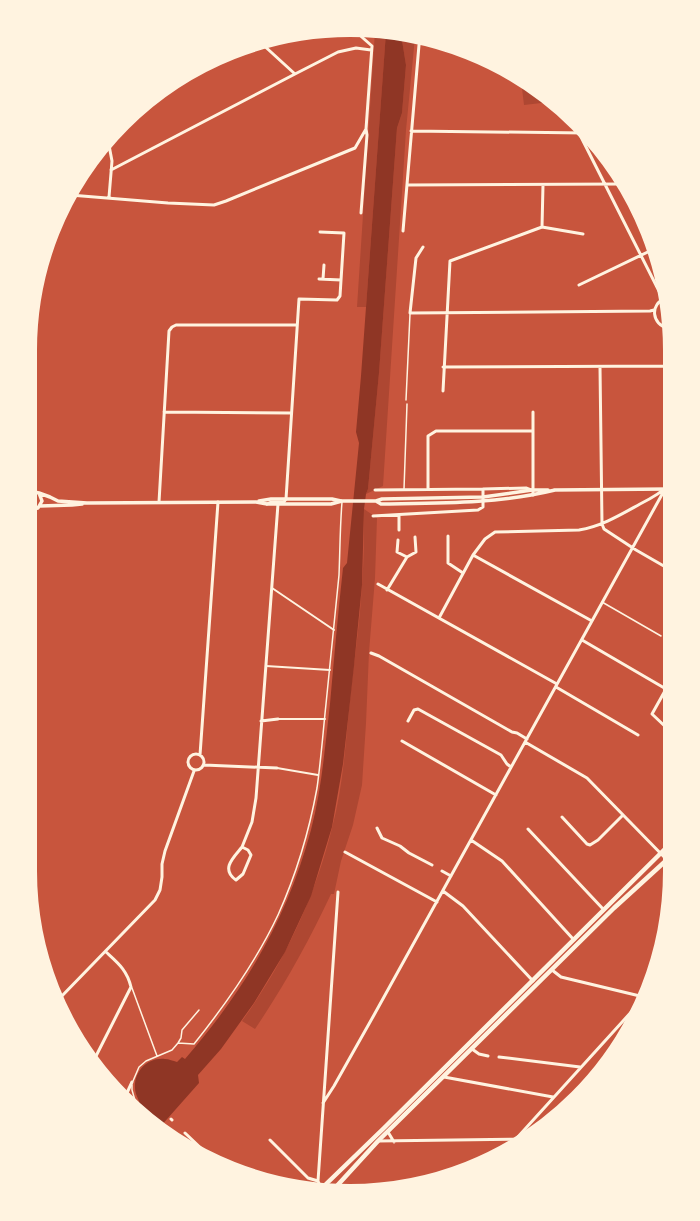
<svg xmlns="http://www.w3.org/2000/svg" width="700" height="1221" viewBox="0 0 700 1221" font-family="'Asap Condensed',sans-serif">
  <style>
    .green { fill: #ae4732 }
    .water { fill: #8f3625 }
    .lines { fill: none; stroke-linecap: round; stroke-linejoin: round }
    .service { stroke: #fff3e0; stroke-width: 1.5 }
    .pedestrian { stroke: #fff3e0; stroke-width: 2 }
    .minor { stroke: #fff3e0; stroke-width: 3 }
    .tertiary { stroke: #fff3e0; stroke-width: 3.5 }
    .primary { stroke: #fff3e0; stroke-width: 4.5 }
    .rim { fill: none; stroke: #fff3e0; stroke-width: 2 }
  </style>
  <rect width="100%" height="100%" fill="#c8553d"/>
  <path class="green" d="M375,31L386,32L366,307H357Z
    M401,34L415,37L406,130L383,486L366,494L368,489L379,373L397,128L402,113L406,65Z
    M521,80L550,102L524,105Z
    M364,509L377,518L375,578L369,652L366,723L362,785L353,825L341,861L334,894H331C309,941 284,986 255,1029L242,1021C284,963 315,897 332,828C344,783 346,736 351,690C355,655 360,620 362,585C364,560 364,534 364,509Z"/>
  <path class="water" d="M386,32L401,34L406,65L402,113L397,128L379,373L368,489L366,494L364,509L362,585L354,666L343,764L332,827L311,896L285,952L254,1003L221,1049L198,1075L199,1083L160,1127L140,1109C141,1101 135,1096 135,1088C134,1071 148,1057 165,1059C169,1059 173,1061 177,1062L182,1057L185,1059C245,990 287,919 311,830C322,788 325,746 330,704C334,659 338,613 343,568L347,563L359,443L356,432L361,376Z"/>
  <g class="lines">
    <path class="service" d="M406,400L410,314
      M404,489L407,404
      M602,602L661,636
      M132,988L157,1056
      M178,1043L194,1044C226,1004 256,962 278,915C296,875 309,832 317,788C321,760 323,732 326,704C330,661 335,618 339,575C340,551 340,526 342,502
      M133,1081L139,1067L146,1061L172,1050L178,1043L181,1038L182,1030L199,1010
      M132,1085V1090L136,1104"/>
    <path class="pedestrian" d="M272,588L334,630
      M266,666L330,670
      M278,719H325
      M277,768L318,775"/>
    <path class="minor" d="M260,42L295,74L338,52L356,48L371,50
      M583,130L579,133L663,299
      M411,131L585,133
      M108,140L112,161L109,197
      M111,170L295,74
      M407,185L623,184
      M70,195L168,203L214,205L226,201L355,148L366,129L372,46L355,31
      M361,213L367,135L366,129
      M542,227L583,234
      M403,231L419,45L423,39
      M423,247L416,258L410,313L650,311L654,310
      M319,279L341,280
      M323,279L324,265
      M579,285L654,249
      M666,298C649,304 652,325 668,328
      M443,367L668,366
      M600,367L602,524L604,529L636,550L669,569
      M443,391L450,261L542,227L543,185
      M164,412L291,413
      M533,412V495
      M428,488V436L436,431H532
      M483,489L526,488L531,490
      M159,502L169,331L172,327L176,325H297
      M267,504L271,502H284L286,499L299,299L337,300L340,296L344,233L320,232
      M399,515V530
      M373,516L478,510L483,507V489L375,490
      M448,536V563L463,573
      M398,540L397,552L407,557L416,552L415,537
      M473,555L592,621
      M378,584L557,684
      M387,590L407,557
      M439,618L473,555L485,539L495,532L579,530C602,526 620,515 640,504C650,499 661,493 669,485
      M582,640L666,689L652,714L670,731
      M371,653L379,656L512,732L517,733L527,739
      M556,687L638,735
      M261,721L278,719
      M408,721L414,710L418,709L501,755L507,764L511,767
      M402,741L496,795
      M525,742L587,778L670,863
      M188 762a8 8 0 1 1 16 0a8 8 0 1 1-16 0Z
      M200,755L218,502
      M204,765L277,768
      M562,817L587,844L590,845L598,840L622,816
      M377,828L382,838L400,846L409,853L432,865
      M528,829L604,910
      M471,840L502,861L574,940
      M242,847C234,857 220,869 236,880L243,874L251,855L248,850L242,847L252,822L256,798L278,504
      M345,852L437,902
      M442,871L451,876
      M443,891L463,906L533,981
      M552,970L561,977L644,997
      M59,999L155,900L160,890L162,877V864L165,851L194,771
      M472,1049L479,1054L488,1056
      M499,1057L580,1067
      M93,1062L131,987C127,970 118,963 106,952
      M444,1077L553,1097
      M126,1095L132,1082
      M323,1103L334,1086L374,1015L665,489L668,351
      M171,1119L172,1120
      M388,1132L394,1142
      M185,1133L206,1153
      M516,1139L643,999
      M270,1140L308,1178L318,1181
      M378,1141L519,1139
      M320,1186L318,1181L338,892"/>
    <path class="tertiary" d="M554,490L669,489
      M39,493L50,497L58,501L87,503L256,502L267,504H331L342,501H376L381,504C440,503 497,504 555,490
      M259,501L271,499H332L341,501
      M376,501L382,499L483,497L532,490H548
      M40,506L72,505L82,504
      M29,508L33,509L38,508L42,501L39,493L34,492L29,493
      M29,518L31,509"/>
    <path class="primary" d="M323,1187L384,1128L670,844
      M335,1188L378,1141L614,908L670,857"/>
  </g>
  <path d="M0 0H700V1221H0ZM350 36H350A314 314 0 0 1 664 350V871A314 314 0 0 1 350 1185H350A314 314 0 0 1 36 871V350A314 314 0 0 1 350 36Z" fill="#fff3e0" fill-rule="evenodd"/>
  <path class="rim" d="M350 36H350A314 314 0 0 1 664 350V871A314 314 0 0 1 350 1185H350A314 314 0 0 1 36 871V350A314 314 0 0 1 350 36Z"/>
</svg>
